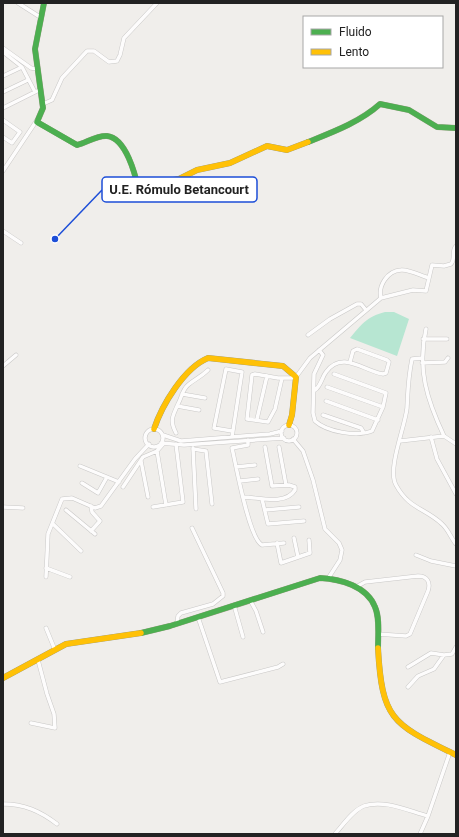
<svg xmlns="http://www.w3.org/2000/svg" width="459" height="837" viewBox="0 0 459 837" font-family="Roboto,sans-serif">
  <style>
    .pitch { fill: #b7e6d2 }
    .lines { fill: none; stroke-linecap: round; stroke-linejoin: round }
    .street-casing { stroke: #c9c8c7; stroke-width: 4.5 }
    .fast-casing { stroke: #999a82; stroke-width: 6 }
    .slow-casing { stroke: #999a82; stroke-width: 6 }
    .street { stroke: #fdfcfc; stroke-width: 3.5 }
    .fast { stroke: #4caf50; stroke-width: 5.5 }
    .slow { stroke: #ffc107; stroke-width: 5.5 }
    .leader { fill: none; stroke: #1d4ed8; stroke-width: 1.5 }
    .callout-dot { fill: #1d4ed8; stroke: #fff; stroke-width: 1.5 }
    .callout { fill: #fff; stroke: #1d4ed8; stroke-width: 1.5 }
    .callout-label { font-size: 13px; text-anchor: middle; font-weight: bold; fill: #222 }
  </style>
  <rect width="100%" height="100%" fill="#f0eeeb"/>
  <path class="pitch" d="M385,312H394L409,319L397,356L350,338C362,324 366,317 385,312Z"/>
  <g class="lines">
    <defs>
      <path id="street" d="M18,3L40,17
        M3,48L31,68L38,69
        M3,52L22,67L35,92
        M3,76L22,67
        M3,92L28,80
        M43,104L52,100L62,78L87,51H94L109,62L117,61L120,55L124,38L157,3
        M3,108L37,91
        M3,120L20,132L12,143L3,137
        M3,171L37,120
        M3,231L21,243
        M381,298C378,286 387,271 401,270C409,269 421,276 429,278
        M426,329C417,369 427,400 444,436
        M308,335L330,319L357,304H361L366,310
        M423,339H447
        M319,350L323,355L314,374L313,413L315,421C327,432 357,437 372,431L383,407L386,393L334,374
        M422,358L412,359C408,378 408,389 407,408C405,427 387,469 396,485C409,509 425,508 442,524C448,529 451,538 456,544
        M422,363L445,362L448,358
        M3,366L16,355
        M296,377L310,358L381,298L413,290L426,291L432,265L444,266L451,264C456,258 451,251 456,246
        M282,378L275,409L268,422L247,419L252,375L255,374L278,378H292L294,375
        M327,387L383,407
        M315,390C321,386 322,377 326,372C342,350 364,371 383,374L386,373L389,362L387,360L357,349L353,351L350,362
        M182,394L205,398
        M326,401L378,420
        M177,406L199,410
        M323,415L361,428L364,433
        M257,419L267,376
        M281 433a8 8 0 1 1 16 0a8 8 0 1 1-16 0Z
        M145 438a9 9 0 1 1 18 0a9 9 0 1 1-18 0Z
        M232,431L214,428L226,369L242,372L232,437
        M176,433C169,420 173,416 178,404C182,397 182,390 188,385C195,379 201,377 208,370
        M163,435L181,441L270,434L282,431
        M431,437L437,459L456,494
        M293,439L303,451L313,480L325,529L339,543L342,550L340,560L329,577
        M248,440V445L232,448C236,465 249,539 262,545L284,543
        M400,441L444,436L456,444
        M161,443L184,445L284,438
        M279,447L286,485
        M193,448L196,509
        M193,449L206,451L212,504
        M157,451L166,505
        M141,461L148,497
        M80,466L119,482
        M236,467L255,465
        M240,481L258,479
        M82,483L98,493L107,477
        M123,487L143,457L157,451L164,443
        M243,497C258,497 285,506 295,490V487L289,485L272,486L265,447
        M262,499L268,524L304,521
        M3,507L23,508
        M153,507L183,502L176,444
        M66,510L95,534
        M265,510L299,507
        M53,524L81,551
        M91,531L100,521L92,512L91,506
        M294,538L298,557
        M277,543L281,563L310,553L309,540
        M416,555L431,561L456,566
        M46,568L70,577
        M46,577L48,534L62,499L72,498L95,508L101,506L135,459L149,444
        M356,587L365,582L418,576C427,576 431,582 428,591L410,634L406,636L378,634
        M250,600L256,611L263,632
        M234,605L243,637
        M198,617L220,682L278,667L283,664
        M177,623L178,616L181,613L213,604L223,596V593L192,528
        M46,628L55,650
        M408,667L431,653L444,655
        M408,687L418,676L434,669L444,655L452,654L456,647
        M31,723L55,728L54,714L47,694L38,660
        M3,804C24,804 40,811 57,824
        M335,834C343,825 353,810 364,806C384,799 409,811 428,816
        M420,834L428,816L450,752"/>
      <path id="fast" d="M44,3L35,49L43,108L37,122L77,145C86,143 97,135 107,136C127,138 136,178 140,194L158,180L168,181
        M308,142C333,132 360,122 380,104L409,110L437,127L456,128
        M141,633L170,626L320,578C340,579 367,586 375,607C380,618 378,635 378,648"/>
      <path id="slow" d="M168,181L179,179L197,170L230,163L267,146L287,150L308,142
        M154,429C162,405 184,368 208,358L283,366L296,377L292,415L289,425
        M378,648C382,721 393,724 456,755
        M3,678L66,644L141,633"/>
    </defs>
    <use href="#street" class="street-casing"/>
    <use href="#fast" class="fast-casing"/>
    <use href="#slow" class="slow-casing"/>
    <use href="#street" class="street"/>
    <use href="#fast" class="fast"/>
    <use href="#slow" class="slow"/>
  </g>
  <path class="leader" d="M55 239L102 190"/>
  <circle class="callout-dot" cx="55" cy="239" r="4"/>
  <rect class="callout" x="102" y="177" width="155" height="25" rx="4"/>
  <g class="callout-label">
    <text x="179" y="194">U.E. Rómulo Betancourt</text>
  </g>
  <rect width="459" height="837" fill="none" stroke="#222222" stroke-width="8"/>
  <rect x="303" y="16" width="140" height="52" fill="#ffffff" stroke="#a7a7a7"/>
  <rect x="311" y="29" width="20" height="6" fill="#4caf50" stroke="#a7a7a7"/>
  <text x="339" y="36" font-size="12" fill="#222222">Fluido</text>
  <rect x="311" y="49" width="20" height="6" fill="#ffc107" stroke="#a7a7a7"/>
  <text x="339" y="56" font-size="12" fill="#222222">Lento</text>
</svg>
